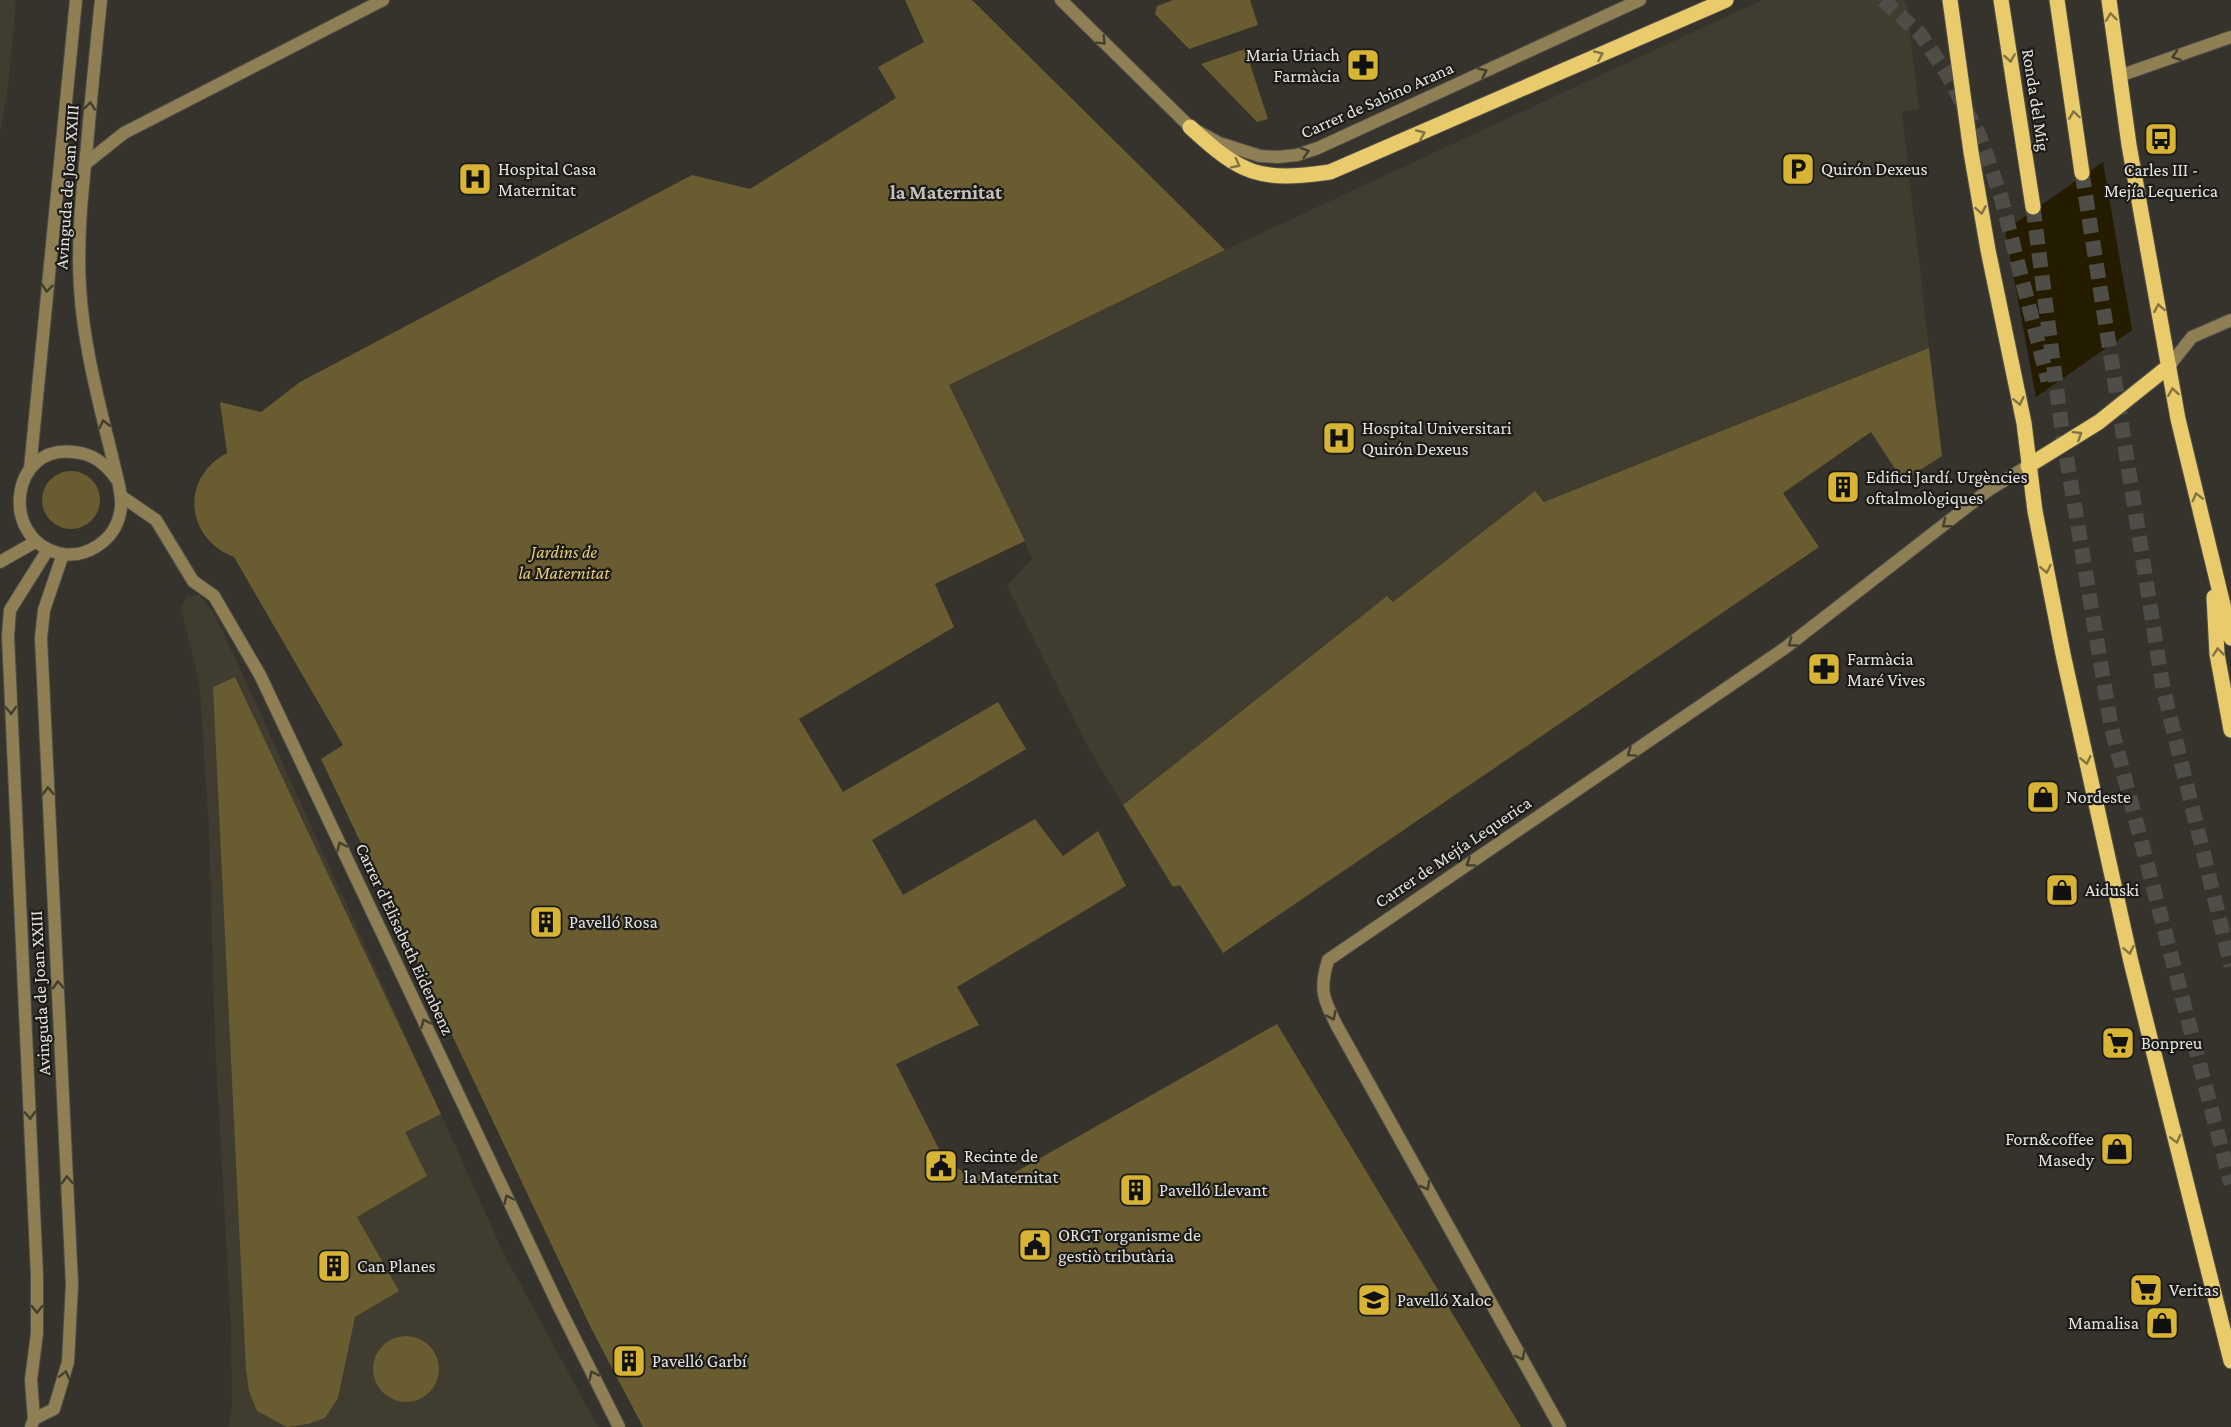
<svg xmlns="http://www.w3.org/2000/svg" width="2231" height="1427" viewBox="0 0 2231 1427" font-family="'Crimson Pro',serif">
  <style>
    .built { fill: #403c30 }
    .green { fill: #695c30 }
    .water { fill: #251c00 }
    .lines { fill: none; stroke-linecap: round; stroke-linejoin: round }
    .primary-tunnel { stroke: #4f4d47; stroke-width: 15; stroke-dasharray: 15 8; stroke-linecap: butt }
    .minor-casing { stroke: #514f49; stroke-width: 14 }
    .tertiary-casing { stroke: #514f49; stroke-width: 14 }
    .primary-casing { stroke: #514f49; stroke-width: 17 }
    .minor { stroke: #8e7f54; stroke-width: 12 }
    .tertiary { stroke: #8e7f54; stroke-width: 12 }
    .primary { stroke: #e9cb6c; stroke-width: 15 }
    .oneway { stroke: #827342 }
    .oneway2 { stroke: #443e2d }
    .labels { text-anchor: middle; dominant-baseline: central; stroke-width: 4.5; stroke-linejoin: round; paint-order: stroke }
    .poi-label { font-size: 18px; fill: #e5e3df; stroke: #1c1b18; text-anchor: start }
    .street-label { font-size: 18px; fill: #e5e3df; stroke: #1c1b18 }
    .park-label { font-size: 18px; font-style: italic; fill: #e9cd78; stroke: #1c1b18 }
    .neighbourhood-label { font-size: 20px; font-weight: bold; fill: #c4c2b9; stroke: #1c1b18 }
  </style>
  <rect width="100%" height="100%" fill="#35332c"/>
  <path class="built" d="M0,0H16L9,79L0,134Z
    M1762,0H1904L1907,5L1919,109L1902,112L1929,348L1544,502L1535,491L1393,603L1387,596L1123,805L1090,751L1007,586L1032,558L948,385L1225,250Z
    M199,595L213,612L244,677L504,1254L598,1427H229L232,1407L231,1330L215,1043L209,827L199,680L181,609L187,596Z"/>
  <path class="green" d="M905,0H972L1225,250L949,385L1025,541L935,584L954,627L799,719L843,792L998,702L1026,749L872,840L903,895L1035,819L1063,856L1098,831L1126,886L957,987L979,1025L896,1064L945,1161L966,1173L1003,1179L1277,1024L1521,1427H643L591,1328L321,759L343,745L234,557C185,538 180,478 227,453L220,402L261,412L300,382L692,175L750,189L896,98L878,67L924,42Z
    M1173,0H1250L1258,25L1189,49L1155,14L1157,6Z
    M1245,49L1268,119L1257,122L1201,64Z
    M1929,348L1942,456L1903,481L1871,432L1783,493L1819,547L1223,953L1180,885L1173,887L1123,805L1387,596L1393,602L1535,491L1544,502Z
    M42 500a29 29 0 1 1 58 0a29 29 0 1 1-58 0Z
    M235,677L441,1114L405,1132L427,1176L357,1217L399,1291L355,1317L338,1398L325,1418L308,1424L287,1427L257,1411L249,1391L246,1370L213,687Z
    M373 1369a33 33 0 1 1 66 0a33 33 0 1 1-66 0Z"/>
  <path class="water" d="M2103,162L2132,330L2036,397L2005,230Z"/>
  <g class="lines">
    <path class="primary-tunnel" d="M1883,0L1920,34L1946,72L1980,137L2001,197L2048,381
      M2082,173L2163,688L2231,966
      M2033,207L2062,430L2111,726L2231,1184"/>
    <defs>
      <path id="minor" d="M1061,0L1190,127L1219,143L1260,156L1278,157L1297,155L1318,148L1640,0
        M2119,76L2231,37
        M85,164L124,133L383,0
        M2169,366L2192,337L2231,320
        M121,496L156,520L193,581L214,596L260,675L559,1307L619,1427
        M0,562L35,542
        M1560,1427L1337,1026C1323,998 1319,990 1328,960L1785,648L1990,489L2028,466"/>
      <path id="tertiary" d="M101,0C96,49 91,97 87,146C82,193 77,240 80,288C84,353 103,417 118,481C120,491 123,502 120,513C115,540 86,560 58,553C0,538 10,444 74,452C94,454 106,464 118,481
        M30,469L76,0
        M34,1419L54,1409L68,1362L72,1284L41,638L44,610L63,554
        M31,1427L34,1419L31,1380L37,1333V1276L8,636L10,610L47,551"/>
      <path id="primary" d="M1950,0L1971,152L1988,250L2024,423L2035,511L2063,654L2131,962L2231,1361
        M2001,0L2033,207
        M2057,0L2082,173
        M2109,0L2129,145L2178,419L2231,638
        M1190,127C1242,175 1259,182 1330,172L1726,0
        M2028,466L2099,422L2169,366
        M2214,597L2217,654L2231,730"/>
    </defs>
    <use href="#minor" class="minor-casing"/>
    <use href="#tertiary" class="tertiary-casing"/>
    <use href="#primary" class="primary-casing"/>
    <use href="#minor" class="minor"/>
    <use href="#tertiary" class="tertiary"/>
    <use href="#primary" class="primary"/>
  </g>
  <defs><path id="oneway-chevron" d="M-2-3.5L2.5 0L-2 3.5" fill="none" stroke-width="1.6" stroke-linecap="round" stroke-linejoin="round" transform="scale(1.5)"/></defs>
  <g class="oneway">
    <use href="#oneway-chevron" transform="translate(2111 17) rotate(-97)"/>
    <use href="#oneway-chevron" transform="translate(1599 55) rotate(-24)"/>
    <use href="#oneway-chevron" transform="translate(2010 58) rotate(81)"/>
    <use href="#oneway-chevron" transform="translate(2074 115) rotate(-98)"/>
    <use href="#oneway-chevron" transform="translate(1421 134) rotate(-24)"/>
    <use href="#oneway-chevron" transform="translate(1236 164) rotate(27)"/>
    <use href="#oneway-chevron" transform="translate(1981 210) rotate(80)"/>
    <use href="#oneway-chevron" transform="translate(2159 308) rotate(-100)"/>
    <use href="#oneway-chevron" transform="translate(2173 392) rotate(-99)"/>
    <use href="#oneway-chevron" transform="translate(2019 401) rotate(78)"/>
    <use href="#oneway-chevron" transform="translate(2078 435) rotate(-32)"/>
    <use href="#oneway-chevron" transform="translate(2197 497) rotate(-104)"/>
    <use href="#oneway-chevron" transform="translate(2046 569) rotate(79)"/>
    <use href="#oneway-chevron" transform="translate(2218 652) rotate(-96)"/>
    <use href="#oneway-chevron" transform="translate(2086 760) rotate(78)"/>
    <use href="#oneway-chevron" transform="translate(2129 950) rotate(78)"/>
    <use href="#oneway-chevron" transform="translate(2176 1139) rotate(76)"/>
  </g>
  <g class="oneway2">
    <use href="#oneway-chevron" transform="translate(1102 41) rotate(45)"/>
    <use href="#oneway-chevron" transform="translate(2176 56) rotate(161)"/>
    <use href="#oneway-chevron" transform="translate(1483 72) rotate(-25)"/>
    <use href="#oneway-chevron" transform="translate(90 106) rotate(-84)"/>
    <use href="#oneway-chevron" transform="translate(1305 152) rotate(-17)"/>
    <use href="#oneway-chevron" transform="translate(47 288) rotate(96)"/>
    <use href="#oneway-chevron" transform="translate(104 424) rotate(-103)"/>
    <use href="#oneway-chevron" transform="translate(1946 524) rotate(142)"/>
    <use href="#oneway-chevron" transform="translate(1792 643) rotate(143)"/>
    <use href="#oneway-chevron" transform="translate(11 710) rotate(87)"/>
    <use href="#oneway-chevron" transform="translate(1631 753) rotate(146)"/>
    <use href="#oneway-chevron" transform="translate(48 791) rotate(-93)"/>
    <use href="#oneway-chevron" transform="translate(341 846) rotate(-115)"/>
    <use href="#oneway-chevron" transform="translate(1470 863) rotate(146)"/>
    <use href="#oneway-chevron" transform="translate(58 985) rotate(-93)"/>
    <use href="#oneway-chevron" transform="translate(1332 1016) rotate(64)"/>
    <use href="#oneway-chevron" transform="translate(425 1023) rotate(-115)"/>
    <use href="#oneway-chevron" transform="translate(30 1115) rotate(87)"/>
    <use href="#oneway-chevron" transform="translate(67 1180) rotate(-93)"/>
    <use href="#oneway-chevron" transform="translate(1426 1186) rotate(61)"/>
    <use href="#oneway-chevron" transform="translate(508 1199) rotate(-115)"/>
    <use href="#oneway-chevron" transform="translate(37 1309) rotate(90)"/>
    <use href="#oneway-chevron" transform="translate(1521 1356) rotate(61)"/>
    <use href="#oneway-chevron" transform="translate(65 1375) rotate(-76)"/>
    <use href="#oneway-chevron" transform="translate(593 1375) rotate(-116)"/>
  </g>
  <defs>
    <symbol id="pharmacy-square" viewBox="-11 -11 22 22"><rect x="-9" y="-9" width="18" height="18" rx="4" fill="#d8b434" stroke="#1c1b18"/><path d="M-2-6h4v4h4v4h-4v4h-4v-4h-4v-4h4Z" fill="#111"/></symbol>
    <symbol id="bus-square" viewBox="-11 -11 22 22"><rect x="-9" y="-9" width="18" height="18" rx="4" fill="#d8b434" stroke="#1c1b18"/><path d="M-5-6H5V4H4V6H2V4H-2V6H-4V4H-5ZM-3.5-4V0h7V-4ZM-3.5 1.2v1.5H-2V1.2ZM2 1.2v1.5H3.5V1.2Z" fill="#111"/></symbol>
    <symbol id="parking-square" viewBox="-11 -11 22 22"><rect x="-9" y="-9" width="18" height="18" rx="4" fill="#d8b434" stroke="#1c1b18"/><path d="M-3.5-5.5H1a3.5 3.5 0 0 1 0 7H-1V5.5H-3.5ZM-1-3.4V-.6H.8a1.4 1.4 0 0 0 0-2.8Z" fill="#111"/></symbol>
    <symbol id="hospital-square" viewBox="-11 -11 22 22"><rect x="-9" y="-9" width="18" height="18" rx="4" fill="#d8b434" stroke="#1c1b18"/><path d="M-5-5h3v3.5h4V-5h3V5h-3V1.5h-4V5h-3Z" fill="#111"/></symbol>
    <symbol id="building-square" viewBox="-11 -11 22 22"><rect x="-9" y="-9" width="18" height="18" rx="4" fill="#d8b434" stroke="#1c1b18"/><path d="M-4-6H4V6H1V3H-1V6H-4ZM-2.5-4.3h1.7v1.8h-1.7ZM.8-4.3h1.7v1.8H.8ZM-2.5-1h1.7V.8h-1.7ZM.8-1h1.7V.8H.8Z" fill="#111"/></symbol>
    <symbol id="shop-square" viewBox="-11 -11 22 22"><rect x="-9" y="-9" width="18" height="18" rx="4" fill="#d8b434" stroke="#1c1b18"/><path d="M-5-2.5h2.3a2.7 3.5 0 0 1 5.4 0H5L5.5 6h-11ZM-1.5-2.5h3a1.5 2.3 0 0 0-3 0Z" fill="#111"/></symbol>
    <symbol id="supermarket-square" viewBox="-11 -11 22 22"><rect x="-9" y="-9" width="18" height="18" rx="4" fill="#d8b434" stroke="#1c1b18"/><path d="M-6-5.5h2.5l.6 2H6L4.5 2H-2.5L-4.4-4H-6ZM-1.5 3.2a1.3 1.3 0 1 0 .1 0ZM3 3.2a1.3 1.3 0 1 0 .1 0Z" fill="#111"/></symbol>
    <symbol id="civic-square" viewBox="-11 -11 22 22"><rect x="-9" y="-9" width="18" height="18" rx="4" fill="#d8b434" stroke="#1c1b18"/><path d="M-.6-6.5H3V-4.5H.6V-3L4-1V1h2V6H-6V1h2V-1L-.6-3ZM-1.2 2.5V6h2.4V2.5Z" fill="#111"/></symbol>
    <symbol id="university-square" viewBox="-11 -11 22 22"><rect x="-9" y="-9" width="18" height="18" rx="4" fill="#d8b434" stroke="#1c1b18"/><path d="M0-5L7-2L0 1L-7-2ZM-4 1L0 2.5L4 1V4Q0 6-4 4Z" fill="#111"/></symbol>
  </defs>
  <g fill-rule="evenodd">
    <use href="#pharmacy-square" x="1344" y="46" width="38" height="38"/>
    <use href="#bus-square" x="2142" y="120" width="38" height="38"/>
    <use href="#parking-square" x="1779" y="150" width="38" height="38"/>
    <use href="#hospital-square" x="456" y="160" width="38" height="38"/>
    <use href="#hospital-square" x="1320" y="419" width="38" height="38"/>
    <use href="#building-square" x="1824" y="468" width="38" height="38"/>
    <use href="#pharmacy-square" x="1805" y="650" width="38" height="38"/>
    <use href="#shop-square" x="2024" y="778" width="38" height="38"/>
    <use href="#shop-square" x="2043" y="871" width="38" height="38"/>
    <use href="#building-square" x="527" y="903" width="38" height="38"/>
    <use href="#supermarket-square" x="2099" y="1024" width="38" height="38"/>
    <use href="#shop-square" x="2098" y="1130" width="38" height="38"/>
    <use href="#civic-square" x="922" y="1147" width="38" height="38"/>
    <use href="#building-square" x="1117" y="1171" width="38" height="38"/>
    <use href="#civic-square" x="1016" y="1226" width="38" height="38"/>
    <use href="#building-square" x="315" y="1247" width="38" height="38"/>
    <use href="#supermarket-square" x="2127" y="1271" width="38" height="38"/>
    <use href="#university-square" x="1355" y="1281" width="38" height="38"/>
    <use href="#shop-square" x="2143" y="1304" width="38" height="38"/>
    <use href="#building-square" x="610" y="1342" width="38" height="38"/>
  </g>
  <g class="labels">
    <g class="poi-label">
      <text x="1340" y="55" text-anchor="end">Maria Uriach<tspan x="1340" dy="21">Farmàcia</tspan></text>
      <text x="498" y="169">Hospital Casa<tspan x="498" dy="21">Maternitat</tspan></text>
      <text x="1821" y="169">Quirón Dexeus</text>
      <text x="2161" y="170" text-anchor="middle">Carles III -<tspan x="2161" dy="21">Mejía Lequerica</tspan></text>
      <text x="1362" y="428">Hospital Universitari<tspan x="1362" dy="21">Quirón Dexeus</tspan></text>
      <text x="1866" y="477">Edifici Jardí. Urgències<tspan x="1866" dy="21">oftalmològiques</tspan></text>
      <text x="1847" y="659">Farmàcia<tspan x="1847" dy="21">Maré Vives</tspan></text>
      <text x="2066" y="797">Nordeste</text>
      <text x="2085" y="890">Aiduski</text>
      <text x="569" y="922">Pavelló Rosa</text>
      <text x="2141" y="1043">Bonpreu</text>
      <text x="2094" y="1139" text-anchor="end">Forn&amp;coffee<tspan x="2094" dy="21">Masedy</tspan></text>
      <text x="964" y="1156">Recinte de<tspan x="964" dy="21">la Maternitat</tspan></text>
      <text x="1159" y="1190">Pavelló Llevant</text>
      <text x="1058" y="1235">ORGT organisme de<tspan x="1058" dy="21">gestiò tributària</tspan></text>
      <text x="357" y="1266">Can Planes</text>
      <text x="2169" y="1290">Veritas</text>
      <text x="1397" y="1300">Pavelló Xaloc</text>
      <text x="2139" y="1323" text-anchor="end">Mamalisa</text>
      <text x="652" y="1361">Pavelló Garbí</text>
    </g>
    <g class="street-label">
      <text transform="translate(1377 100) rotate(-24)">Carrer de Sabino Arana</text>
      <text transform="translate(2036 100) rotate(81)">Ronda del Mig</text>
      <text transform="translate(67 187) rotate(-86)">Avinguda de Joan XXIII</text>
      <text transform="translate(1453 852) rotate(-34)">Carrer de Mejía Lequerica</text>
      <text transform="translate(405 939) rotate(65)">Carrer d'Elisabeth Eidenbenz</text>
      <text transform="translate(40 993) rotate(-93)">Avinguda de Joan XXIII</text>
    </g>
    <g class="park-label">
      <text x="564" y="552">Jardins de<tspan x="564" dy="21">la Maternitat</tspan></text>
    </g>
    <g class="neighbourhood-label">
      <text x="946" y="192">la Maternitat</text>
    </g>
  </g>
</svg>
